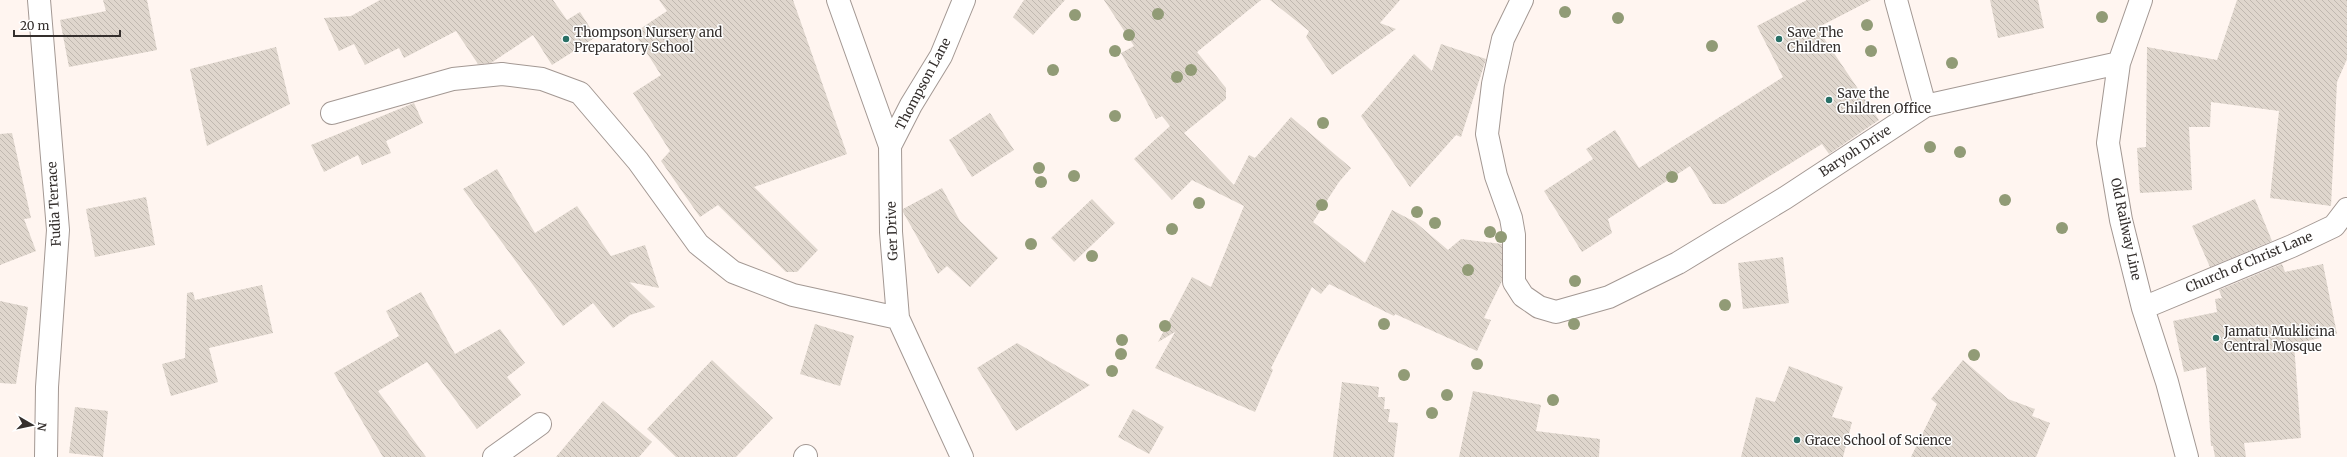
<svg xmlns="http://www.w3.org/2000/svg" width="2347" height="457" viewBox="0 0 2347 457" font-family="Merriweather,serif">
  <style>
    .building { fill: url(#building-back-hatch) }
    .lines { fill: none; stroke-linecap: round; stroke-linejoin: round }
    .minor-casing { stroke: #a39893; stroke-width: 24 }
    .minor { stroke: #fff; stroke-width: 22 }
    .tree { fill: #919b76 }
    .poi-dot { fill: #297066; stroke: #fff; stroke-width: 1.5 }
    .labels { text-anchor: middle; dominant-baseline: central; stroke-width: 3; stroke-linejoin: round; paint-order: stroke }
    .poi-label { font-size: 13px; fill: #342f2d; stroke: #fff; text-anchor: start }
    .street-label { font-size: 13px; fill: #342f2d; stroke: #fff }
  </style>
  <defs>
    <pattern id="building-back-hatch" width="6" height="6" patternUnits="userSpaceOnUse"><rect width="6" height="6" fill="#dfd6cd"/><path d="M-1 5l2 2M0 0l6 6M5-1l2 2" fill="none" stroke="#c0b8b0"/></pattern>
  </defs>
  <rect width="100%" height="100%" fill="#fff5f0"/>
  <path class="building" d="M103,0H147L157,50L69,67L60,20L106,11Z
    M380,0H553L567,20L580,12L596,37L552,65L533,35L491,63L478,64L456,31L404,58L399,48L365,65L354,44L339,51L324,18L351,16Z
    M659,0H793L847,154L754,187L818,250L797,272H786L718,205L700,217L661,161L670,151L633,93L661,75L634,33L667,11Z
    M1024,0H1065L1033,35L1013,17Z
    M1104,0H1261L1197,52L1226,88V99L1184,133L1234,185L1249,155L1255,158L1291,117L1351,168L1339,182L1313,222L1365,263L1392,210L1415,222L1448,250L1461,239L1502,244V281L1484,318L1491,320L1477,351L1395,314L1394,316L1329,284L1321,294L1312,287L1271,368L1273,370L1255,412L1155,368L1175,332L1158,342L1192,277L1211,287L1244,206L1192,180L1172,200L1134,159L1170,126L1162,116L1156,119L1121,53L1134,46Z
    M1270,0H1400L1380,23L1396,29L1332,75L1306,37L1309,31Z
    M1807,0H1871L1817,28L1879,120L1829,154L1822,144L1724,204H1713L1690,166L1608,219L1612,233L1582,252L1544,191L1593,159L1586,149L1615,130L1639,168L1783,77L1757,26Z
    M1990,0H2038L2044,28L1998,38Z
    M2237,0H2347V59L2337,82L2331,206L2270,198L2279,111L2211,102L2210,127H2189L2192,190L2140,193L2137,148L2146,147L2147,47L2217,60Z
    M1441,44L1486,59L1461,137L1456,135L1410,187L1361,116L1414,54L1432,71Z
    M276,47L290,104L207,146L190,69Z
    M414,103L423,123L386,141L391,153L362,165L358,155L324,172L311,145Z
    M990,113L1014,150L972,177L949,140Z
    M12,133L31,218L24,219L36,251L0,265V134Z
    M497,169L535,233L577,206L611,256L645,245L659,288L629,282L655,307L630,315L613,328L593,303L563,326L463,189Z
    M942,188L960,221L998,258L970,287L947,266L938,274L903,212V209Z
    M146,197L155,245L95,257L86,209Z
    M1092,199L1115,223L1074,262L1051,238Z
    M2255,199L2272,241L2210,267L2192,226Z
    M1783,257L1789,303L1743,309L1738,263Z
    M2282,264L2285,272L2323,264L2337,334L2294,344L2301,438L2244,443L2246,457H2215L2213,446H2211L2206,367L2184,372L2173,321L2217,312L2215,299L2222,298L2219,290Z
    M262,285L273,333L209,348L218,382L171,396L162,364L185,358L187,293L193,292L195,300Z
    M421,292L455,354L500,329L525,363L507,377L521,395L477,429L427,362L378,391L426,457H383L334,373L399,336L386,311Z
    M0,301L28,307L16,384L0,383Z
    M815,324L854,336L840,386L800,374Z
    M1017,343L1090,385L1016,431L977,368Z
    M712,360L773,418L736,457H676L647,429Z
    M1963,360L2008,399L2035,409L2032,416L2050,423L2036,457H1911L1937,404L1931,399Z
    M1789,366L1843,387L1832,417L1852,422L1843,457H1741L1756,397L1775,402Z
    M1342,382L1379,387L1378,397H1385L1384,409H1390L1388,422L1398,423L1394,457H1333Z
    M1473,391L1541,405L1536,431L1600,439L1599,457H1459Z
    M603,401L652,442L639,457H556Z
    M75,407L108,411L103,457L69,453Z
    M1133,409L1164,427L1149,454L1118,437Z"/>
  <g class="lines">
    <defs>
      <path id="minor" d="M39,0L58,230L47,387L46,457
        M838,0L890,146L891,232L898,318L962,457
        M1522,0L1503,39L1493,84L1487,134L1496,176L1511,218L1514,235V282L1523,296L1539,307L1556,312L1609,297L1678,263L1785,198L1925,106L2119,63
        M1896,0L1925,106
        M2141,0L2119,63L2108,143L2121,220L2143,308L2167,382L2187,457
        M332,113L453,79L502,74L542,79L580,93L638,161L698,244L733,272L793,295L898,318
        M890,146L911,105L941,56L964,0
        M2143,308L2292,246L2334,226L2347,209
        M494,457L540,424
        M805,457L806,456"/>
    </defs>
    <use href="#minor" class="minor-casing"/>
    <use href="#minor" class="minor"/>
  </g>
  <g class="tree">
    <circle cx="1565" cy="12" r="6"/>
    <circle cx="1158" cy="14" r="6"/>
    <circle cx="1075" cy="15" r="6"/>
    <circle cx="2102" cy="17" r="6"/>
    <circle cx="1618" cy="18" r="6"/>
    <circle cx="1867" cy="25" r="6"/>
    <circle cx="1129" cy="35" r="6"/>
    <circle cx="1712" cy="46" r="6"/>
    <circle cx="1115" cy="51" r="6"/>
    <circle cx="1871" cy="51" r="6"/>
    <circle cx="1952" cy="63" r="6"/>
    <circle cx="1053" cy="70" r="6"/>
    <circle cx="1191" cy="70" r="6"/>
    <circle cx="1177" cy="77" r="6"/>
    <circle cx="1115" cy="116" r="6"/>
    <circle cx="1323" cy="123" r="6"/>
    <circle cx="1930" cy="147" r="6"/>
    <circle cx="1960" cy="152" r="6"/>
    <circle cx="1039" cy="168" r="6"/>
    <circle cx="1074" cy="176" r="6"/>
    <circle cx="1672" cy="177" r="6"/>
    <circle cx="1041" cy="182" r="6"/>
    <circle cx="2005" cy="200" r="6"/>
    <circle cx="1199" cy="203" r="6"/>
    <circle cx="1322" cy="205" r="6"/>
    <circle cx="1417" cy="212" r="6"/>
    <circle cx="1435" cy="223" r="6"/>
    <circle cx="2062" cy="228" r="6"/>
    <circle cx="1172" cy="229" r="6"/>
    <circle cx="1490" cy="232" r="6"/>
    <circle cx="1501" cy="237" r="6"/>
    <circle cx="1031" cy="244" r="6"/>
    <circle cx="1092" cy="256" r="6"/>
    <circle cx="1468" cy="270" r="6"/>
    <circle cx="1575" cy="281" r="6"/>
    <circle cx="1725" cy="305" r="6"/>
    <circle cx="1384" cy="324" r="6"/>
    <circle cx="1574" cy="324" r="6"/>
    <circle cx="1165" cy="326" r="6"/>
    <circle cx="1122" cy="340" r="6"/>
    <circle cx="1121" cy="354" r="6"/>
    <circle cx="1974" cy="355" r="6"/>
    <circle cx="1477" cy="364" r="6"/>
    <circle cx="1112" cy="371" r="6"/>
    <circle cx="1404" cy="375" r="6"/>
    <circle cx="1447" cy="395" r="6"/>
    <circle cx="1553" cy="400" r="6"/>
    <circle cx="1432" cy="413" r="6"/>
  </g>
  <g class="poi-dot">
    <circle cx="566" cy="39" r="4"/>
    <circle cx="1779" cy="39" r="4"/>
    <circle cx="1829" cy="100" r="4"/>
    <circle cx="2216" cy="338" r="4"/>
    <circle cx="1797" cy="440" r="4"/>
  </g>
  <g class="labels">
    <g class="poi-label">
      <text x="574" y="32">Thompson Nursery and<tspan x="574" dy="15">Preparatory School</tspan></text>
      <text x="1787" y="32">Save The<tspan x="1787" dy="15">Children</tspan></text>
      <text x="1837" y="93">Save the<tspan x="1837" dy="15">Children Office</tspan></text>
      <text x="2224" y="331">Jamatu Muklicina<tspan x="2224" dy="15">Central Mosque</tspan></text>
      <text x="1805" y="440">Grace School of Science</text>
    </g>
    <g class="street-label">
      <text transform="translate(923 84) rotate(-62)">Thompson Lane</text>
      <text transform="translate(1855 151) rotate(-33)">Baryoh Drive</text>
      <text transform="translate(54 204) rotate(-93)">Fudia Terrace</text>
      <text transform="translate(2126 229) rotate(78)">Old Railway Line</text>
      <text transform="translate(892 231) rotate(-92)">Ger Drive</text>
      <text transform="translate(2249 262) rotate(-23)">Church of Christ Lane</text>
    </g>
  </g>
  <g transform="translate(32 425) rotate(99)" stroke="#ffffff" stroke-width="3" paint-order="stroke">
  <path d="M0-3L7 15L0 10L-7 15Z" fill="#342f2d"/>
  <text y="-6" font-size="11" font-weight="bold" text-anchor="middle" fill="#342f2d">N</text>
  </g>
  <path d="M14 30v6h106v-6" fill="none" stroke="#342f2d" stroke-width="2"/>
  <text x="20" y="30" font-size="12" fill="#342f2d" stroke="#ffffff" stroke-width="3" paint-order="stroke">20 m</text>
</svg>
